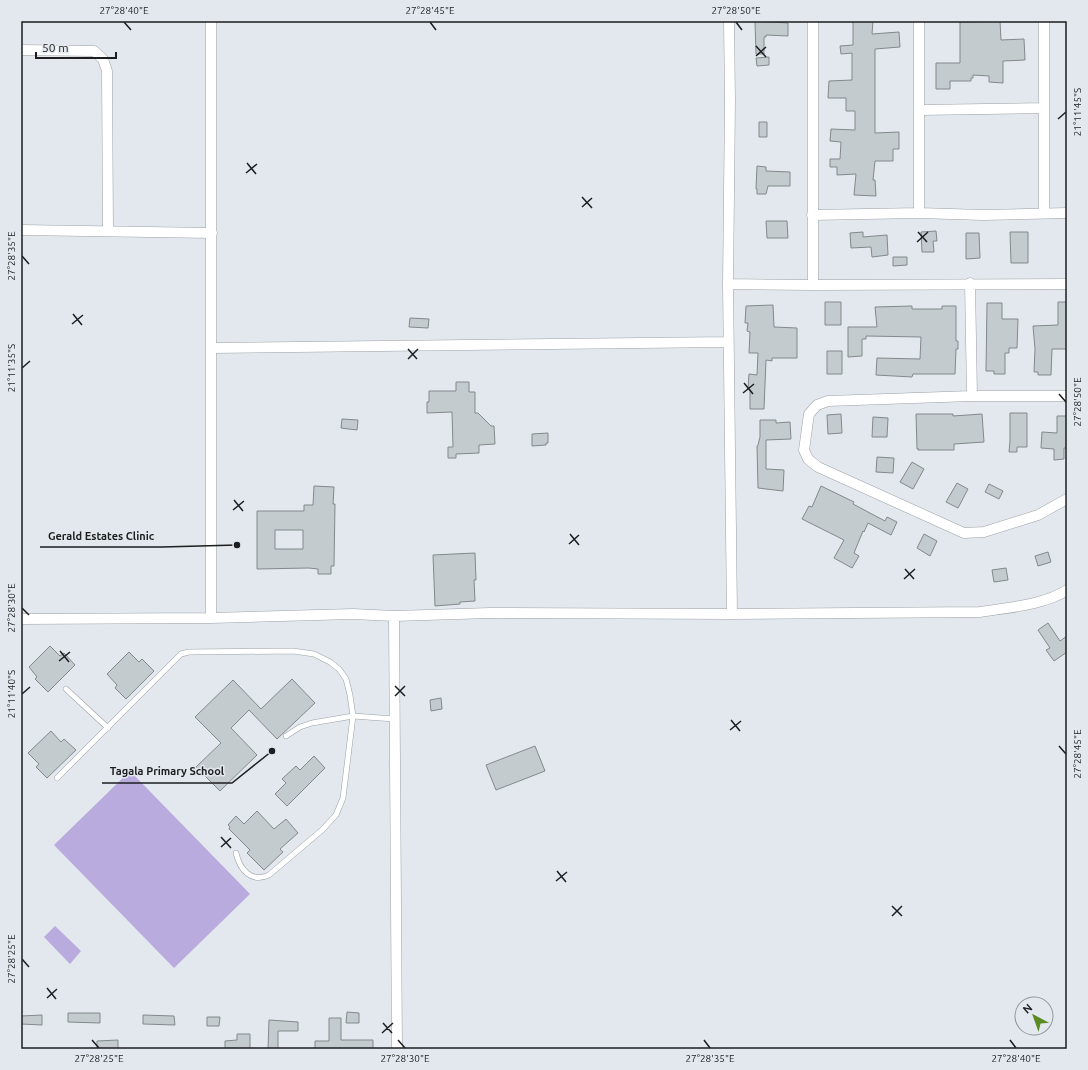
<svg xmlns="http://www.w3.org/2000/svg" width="1088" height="1070" viewBox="0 0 1088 1070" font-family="Ubuntu,sans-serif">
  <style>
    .green { fill: #b9abde }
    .building { fill: #c4cbcf; stroke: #82898c; fill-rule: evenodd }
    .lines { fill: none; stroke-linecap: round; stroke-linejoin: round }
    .lane-casing { stroke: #9ca1a6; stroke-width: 6 }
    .street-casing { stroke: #9ca1a6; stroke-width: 11 }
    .lane { stroke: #fff; stroke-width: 5 }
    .street { stroke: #fff; stroke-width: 10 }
    .ticks { fill: none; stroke: #1c1e20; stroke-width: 1.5 }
    .leader { fill: none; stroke: #1c1e20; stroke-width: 1.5 }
    .callout-dot { fill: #1c1e20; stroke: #e2e8ed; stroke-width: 1.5 }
    .callout-label { font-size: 11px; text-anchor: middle; font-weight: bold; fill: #1c1e20; stroke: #e2e8ed; stroke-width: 3; stroke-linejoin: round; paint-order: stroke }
    .neatline { fill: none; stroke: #1c1e20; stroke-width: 1.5 }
    .ticks-label { font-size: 10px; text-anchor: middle; fill: #1c1e20 }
  </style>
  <rect width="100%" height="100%" fill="#e2e8ed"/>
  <path class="green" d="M130,771L250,894L174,968L54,845Z
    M55,926L81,951L70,964L44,937Z"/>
  <path class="building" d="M755,21L788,23V36L766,35V37H764V54H756Z
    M853,21H873L872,34L899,32L900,47L875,49V133L899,132V149H893V161H875L873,180H875L876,196L854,195L856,174L837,175V167H830V159H840L841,142L830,141L831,129L855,130V111H846V98H828L829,81L852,80V53L841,54L840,46L853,45Z
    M1000,21L1001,40L1024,39L1025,60L1003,61V83L989,82V76L973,75V78H971V81H950V89H936V63H960V22Z
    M769,57V65L757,66L756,58Z
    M759,122H767V137H759Z
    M757,166L766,167V171L790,172V186H768L766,194H757V189H756Z
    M766,221H787L788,238H767Z
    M936,231L937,241H933L934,252H922L921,232Z
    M863,232V237L887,235L888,255L872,257L871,247L851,248L850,233Z
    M1010,232H1028V263H1011Z
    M966,233H979L980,258L966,259Z
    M893,257H907V265L893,266Z
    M825,302H841V325H825Z
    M1058,302H1067V349H1052L1051,375H1038V372H1034L1035,349L1033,326L1058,325Z
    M987,303H1002V319H1018L1017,348H1009V353H1005V374H994V371H986Z
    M773,305L774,327L797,328V358H772V361L766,360L764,409H750V389H748L749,374L757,375L758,353H749L750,332L747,331L748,323H745L746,306Z
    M912,306V309H942V306H956V341H958V349H956L955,374H913L912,377L876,375L877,358L920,359L921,337L866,336V339H862V356L848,357V327H877L875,307Z
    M410,318L429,319L428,328L409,327Z
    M827,351H842V374H827Z
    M456,382H469V392H475V413H478L491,426H494L495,444L479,445V453L456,454V458H448V447H453L452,412L427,413V402H429V391H456Z
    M1010,413H1027V447H1017V452H1009L1010,441Z
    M841,414L842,433L828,434L827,415Z
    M916,414H953V416L982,414L984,442L954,444V450H918L919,449H917Z
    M1057,416H1067V448H1064V459L1054,460V449L1041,448L1042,432L1057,433Z
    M873,417L888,418L887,437H872Z
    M342,419L358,420L357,430L341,428Z
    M760,420H776V423L790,422L791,439L766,440V469L784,470L783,491L758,488L757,446L758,445L760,437Z
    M548,433V443H546V445L532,446V434Z
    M877,457L894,458L893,473L876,472Z
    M912,462L924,469L913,489L900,482Z
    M957,483L968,489L958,508L946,502Z
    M989,484L1003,491L999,499L985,492Z
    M314,486L334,487L333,504H335L334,566H331V574H318V569L309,568L257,569V511H304V505H313ZM275,530H303V549H275Z
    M821,486L854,502L853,504L885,521L887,517L897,522L891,535L868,523L864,532L863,531L854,553L859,556L852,568L834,558L844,540L802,519L809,506L812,507Z
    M924,534L937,541L930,556L917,548Z
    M1048,552L1051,562L1038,566L1035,556Z
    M475,553L476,580H474L475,601L460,602V604L435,606L433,555Z
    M1006,568L1008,580L994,582L992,570Z
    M1048,623L1060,641L1067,636V652L1054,661L1046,650L1050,648L1038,630Z
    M50,646L60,656L64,653L75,665L48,692L35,679L37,677L29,667Z
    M129,652L139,662L142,659L154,671L126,699L115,688L117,685L107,674Z
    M292,679L315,703L277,739L249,710L231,728L257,755L220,791L196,767L221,743L195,717L233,680L261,709Z
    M441,698L442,709L431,711L430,700Z
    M51,731L61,742L64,739L76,750L47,778L36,767L39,764L28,753Z
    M535,746L545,771L496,790L486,765Z
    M314,756L325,768L287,806L275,794L286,783L282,779L296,766L300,770Z
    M257,811L274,829L286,819L298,833L280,849L283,852L264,870L247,853L250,850L229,829L230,827L228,825L236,816L244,824Z
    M347,1012L359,1013V1023H346Z
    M68,1013H100V1023L68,1022Z
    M42,1015V1025L21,1024V1016Z
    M143,1015L174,1016L175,1025L143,1024Z
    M207,1017H220L219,1026H207Z
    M329,1018H341V1040H373V1049H315V1041H329Z
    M269,1020L298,1022V1031H278V1049H268Z
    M237,1034H250V1049H225V1041L237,1040Z
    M118,1040V1049H97V1041Z"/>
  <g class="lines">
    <defs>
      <path id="lane" d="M66,689L108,728
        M286,736L300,727L312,723L353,716L394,719
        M57,778L181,654L189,652L293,651L314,654L330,662L339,669L346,679L350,695L353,716L343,798L336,815L322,830L269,875C251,883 240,870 236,853"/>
      <path id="street" d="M729,21L730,102L728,284L732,614
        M919,21V213
        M21,50L94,51L103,59L107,71L108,231
        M919,110L1044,108
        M1044,213V21
        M812,215L919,213L983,215L1067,213
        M21,230L212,233
        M970,283L972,396
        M728,284L813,285L1067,284
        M813,285V21
        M212,348L728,342
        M1067,396H972L828,401L817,405L809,414L804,450L808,459L818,467L964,533L984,532L1038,515L1067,499
        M394,616L397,1049
        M211,618V21
        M21,619L211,618L353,614L394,616L490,613L732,614L980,612C1005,608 1045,605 1067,590"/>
    </defs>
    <use href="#lane" class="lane-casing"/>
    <use href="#street" class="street-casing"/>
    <use href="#lane" class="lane"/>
    <use href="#street" class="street"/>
  </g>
  <path class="ticks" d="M124,22L131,30M430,22L436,30M736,22L742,30M756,46L766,57M756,56L766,47M1058,119L1066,112M247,163L256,174M246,173L257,164M582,197L592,208M582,207L592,198M918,232L927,242M917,242L928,232M22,256L29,264M73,314L82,325M72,324L83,315M408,349L417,359M408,359L418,349M22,368L30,361M744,383L753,394M743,393L754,384M1059,394L1066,402M234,500L243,511M233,510L244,501M570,534L579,545M569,544L579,535M905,569L914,579M904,579L915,569M22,608L29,615M60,651L69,662M59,661L70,652M395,686L405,696M22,694L30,687M395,696L405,686M731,720L740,731M730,730L741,721M1059,746L1066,754M221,837L231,848M221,847L231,838M557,871L566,882M556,881L567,872M892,906L902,916M892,916L902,906M22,959L29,967M47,988L56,999M47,998L57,989M383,1023L392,1033M382,1033L393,1023M92,1040L99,1048M398,1040L405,1048M704,1040L710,1048M1010,1040L1016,1048"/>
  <path class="leader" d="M237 545L162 547H40M272 751L232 783H102"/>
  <g class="callout-dot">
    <circle cx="237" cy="545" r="4"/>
    <circle cx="272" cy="751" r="4"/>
  </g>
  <g class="callout-label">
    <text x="101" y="540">Gerald Estates Clinic</text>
    <text x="167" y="775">Tagala Primary School</text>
  </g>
  <rect width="1088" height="1070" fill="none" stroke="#e2e8ed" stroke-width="44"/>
  <g transform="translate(1034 1016) rotate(319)"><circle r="19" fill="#e2e8ed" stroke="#93979b"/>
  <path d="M0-3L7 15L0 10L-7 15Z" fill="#5b8c23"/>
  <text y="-6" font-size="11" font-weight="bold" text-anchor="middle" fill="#1c1e20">N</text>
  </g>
  <path d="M36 52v6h80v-6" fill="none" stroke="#1c1e20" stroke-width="2"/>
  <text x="42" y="52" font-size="12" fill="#1c1e20" stroke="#e2e8ed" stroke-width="3" paint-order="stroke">50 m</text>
  <rect x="22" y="22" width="1044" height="1026" class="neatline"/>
  <g class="ticks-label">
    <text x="124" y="14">27°28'40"E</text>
    <text x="430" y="14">27°28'45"E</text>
    <text x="736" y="14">27°28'50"E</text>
    <text transform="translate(1077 112) rotate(-90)" y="4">21°11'45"S</text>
    <text transform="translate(11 256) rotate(-90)" y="4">27°28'35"E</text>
    <text transform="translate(11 368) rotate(-90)" y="4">21°11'35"S</text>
    <text transform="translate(1077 402) rotate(-90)" y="4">27°28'50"E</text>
    <text transform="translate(11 608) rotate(-90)" y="4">27°28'30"E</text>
    <text transform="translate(11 694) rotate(-90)" y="4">21°11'40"S</text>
    <text transform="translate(1077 754) rotate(-90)" y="4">27°28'45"E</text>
    <text transform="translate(11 959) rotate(-90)" y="4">27°28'25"E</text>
    <text x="99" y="1062">27°28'25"E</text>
    <text x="405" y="1062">27°28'30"E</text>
    <text x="710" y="1062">27°28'35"E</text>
    <text x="1016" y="1062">27°28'40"E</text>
  </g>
</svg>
